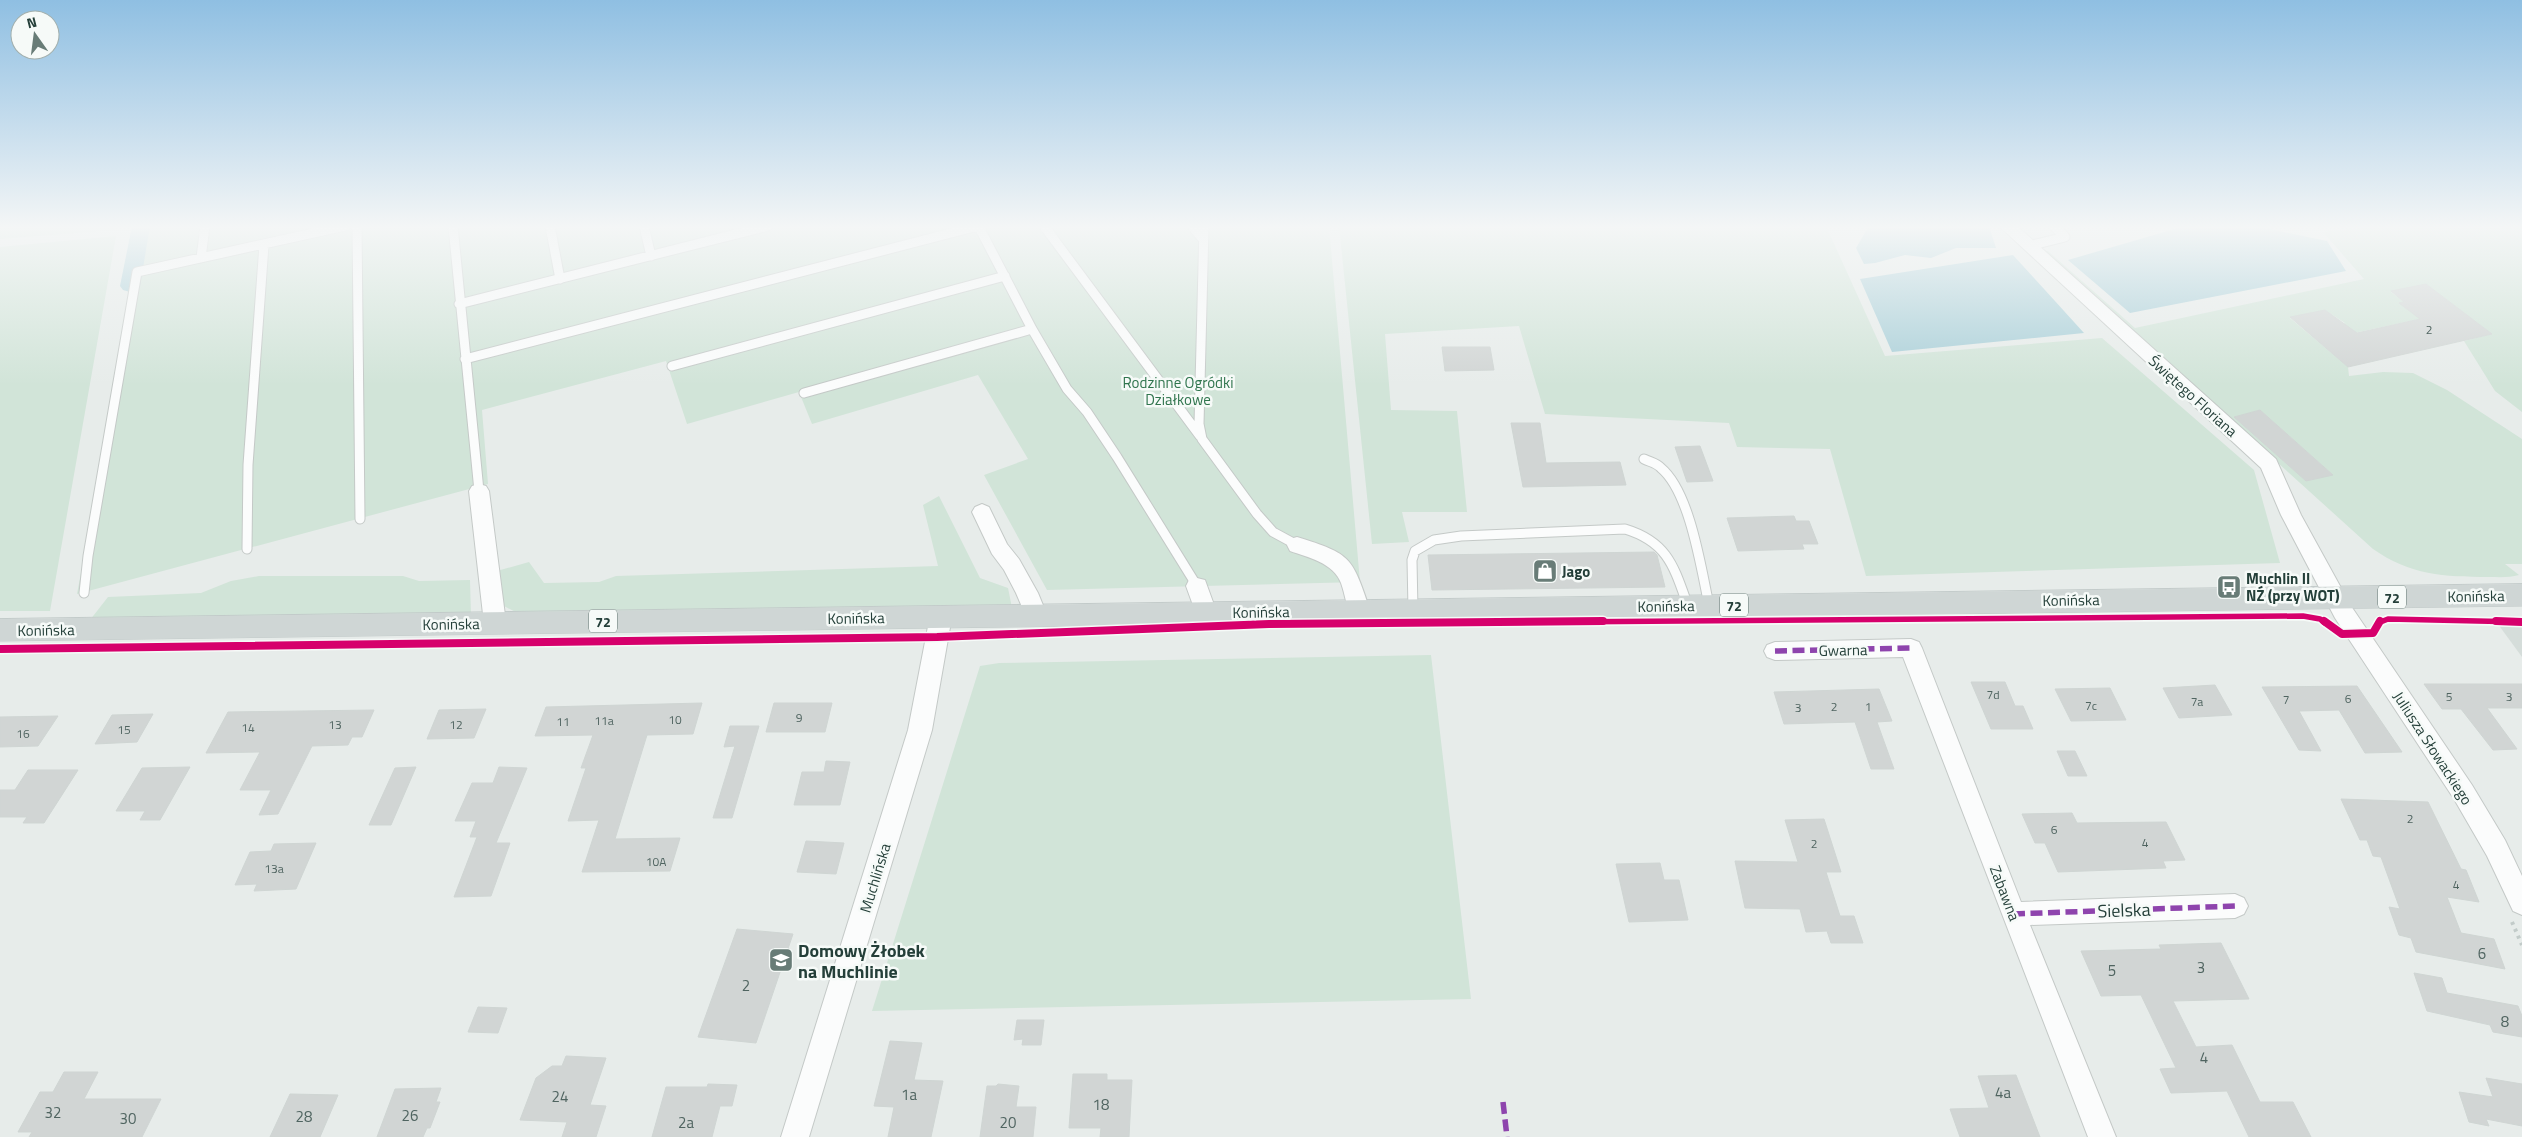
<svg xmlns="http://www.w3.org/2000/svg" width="2522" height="1137" viewBox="0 0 2522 1137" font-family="'Titillium Web',sans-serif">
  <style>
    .built { fill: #d5ddda }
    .green { fill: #d1e4d8; fill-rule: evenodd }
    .water { fill: #a9cfd8 }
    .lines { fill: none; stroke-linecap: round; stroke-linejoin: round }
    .canal { fill: #a9cfd8; fill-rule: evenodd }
    .building { fill: #d1d5d4; stroke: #cfd5d3 }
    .service-casing { stroke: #c4c9c7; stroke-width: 11 }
    .minor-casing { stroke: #c4c9c7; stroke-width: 2 }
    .primary-casing { stroke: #c2cac9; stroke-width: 1 }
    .path { stroke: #c2cbc9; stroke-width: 4; stroke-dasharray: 3 4.5; stroke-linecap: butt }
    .service { stroke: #fbfcfc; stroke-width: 9 }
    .minor { fill: #fbfcfc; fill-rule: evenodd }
    .primary { fill: #cfd6d5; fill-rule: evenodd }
    .quiet { stroke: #8e44ad; stroke-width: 5.5; stroke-dasharray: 12 5.5; stroke-linecap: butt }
    .cycleway-far1-casing { stroke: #f6faf8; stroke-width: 9 }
    .cycleway-casing { stroke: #f6faf8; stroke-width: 11 }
    .cycleway-far1 { stroke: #d6006c; stroke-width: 5.5 }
    .cycleway { stroke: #d6006c; stroke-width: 8 }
    .labels { text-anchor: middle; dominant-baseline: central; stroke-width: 5; stroke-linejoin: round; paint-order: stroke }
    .number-label { font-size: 12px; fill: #4f6460 }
    .shield { fill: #f6faf8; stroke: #637772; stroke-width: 1 }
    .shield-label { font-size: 14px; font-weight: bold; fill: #243f39 }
    .park-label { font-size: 15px; fill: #30754e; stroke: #f6faf8 }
    .street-label { font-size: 15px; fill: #243f39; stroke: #f6faf8 }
    .poi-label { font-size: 15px; font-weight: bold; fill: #243f39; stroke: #f6faf8; text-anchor: start }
    .near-number-label { font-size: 15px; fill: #4f6460 }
    .near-street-label { font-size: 18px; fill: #243f39; stroke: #f6faf8 }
    .near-poi-label { font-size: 18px; font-weight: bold; fill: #243f39; stroke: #f6faf8; text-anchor: start }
  </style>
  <rect width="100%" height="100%" fill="#e7ecea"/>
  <path class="built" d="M2495,620H2522V657Z"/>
  <path class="green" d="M0,226H115V230L0,239Z
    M147,226H1329L1360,582L1047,590L984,475L1028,459L978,375L812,424L799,392L687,424L666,361L482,410L488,484L77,594Z
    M1339,226H1826L1885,356L2102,338L2254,470L2280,563L1866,576L1830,449L1737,447L1729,423L1545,414L1519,326L1385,334L1391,410L1457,411L1467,512H1402L1409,542L1372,544Z
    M2384,226H2522V412L2495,391L2464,341L2492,334L2426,284L2391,292L2404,302L2400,303L2424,318L2354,333L2343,324L2345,323L2325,310L2290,318L2348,367L2349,376L2383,372L2413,373L2447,390L2522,439V564H2505L2519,575C2509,578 2498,577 2488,577C2444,577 2410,575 2373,549L2044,251H2048L2135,328L2364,279L2323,232ZM2260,410L2332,474V475L2306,481L2234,417Z
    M116,236L50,611H0V247Z
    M939,496L980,578L1008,588L1012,608L523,616L504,606L497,587V571L529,562L544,583L599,582L616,576L938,566L923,505Z
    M259,576H403L419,581L470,580L471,616L90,620L108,597L201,593L231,581Z
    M1431,655L1471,999L872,1011L980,666L999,663Z"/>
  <path class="water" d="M1869,226H1989L1996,248H1956L1931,258L1905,255L1875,263L1864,264L1856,248Z
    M2185,226H2255L2327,241L2346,271L2130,313L2068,260Z
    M2013,255L2084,333L1892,352L1860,279Z"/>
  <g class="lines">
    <path class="canal" d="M132,226H150L140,286L137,290L130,292L123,290L120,286Z"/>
  </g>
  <path class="building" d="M2426,284L2492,334L2348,367L2290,317L2325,310L2357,333L2420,319L2399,303L2404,302L2391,291Z
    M1442,347H1490L1494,370L1445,371Z
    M2260,410L2333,475L2306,481L2234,417Z
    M1511,423H1540L1546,463L1620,462L1626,485L1523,487Z
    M1700,446L1713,481L1687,482L1675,447Z
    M1794,516L1796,521H1809L1818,544H1802L1804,549L1738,551L1727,518Z
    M1654,552L1657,555L1665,587L1432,590L1428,555Z
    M1971,682H2005L2015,706H2023L2033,729H1991Z
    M2424,684H2522V708H2487L2517,749L2493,750L2461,709H2442Z
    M2215,685L2232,715L2179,718L2163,688Z
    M2357,686L2402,752L2365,753L2339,710L2299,711L2321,751L2299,750L2262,687Z
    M2110,688L2126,720L2071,721L2055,689Z
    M1879,689L1892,721L1877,722L1894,769H1871L1855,722L1784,724L1774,692Z
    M702,703L693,734L647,735L615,839L680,838L670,871L582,872L599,820L568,821L586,768H581L593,735L535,736L546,707Z
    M774,703H832L825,732H766Z
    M486,709L474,738L427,739L439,710Z
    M374,710L362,737H352L348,745L312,746L278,814L259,815L271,790H240L260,752L206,753L228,712Z
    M153,714L137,742L95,744L112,715Z
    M58,716L38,746L0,747V717Z
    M730,726H759L732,818H713L735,746L724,747Z
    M2057,751H2075L2087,776H2068Z
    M826,761L850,762L840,805H794L802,772H824Z
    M190,767L160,820H140L145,811H116L142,768Z
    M416,767L391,825H369L395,768Z
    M499,767L527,768L496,843H510L491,896L454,897L477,837H470L476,821H455L472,783H493Z
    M28,770H78L44,823H23L27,817H0V790H15Z
    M2341,799L2428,802L2461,869L2466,870L2479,902L2447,897L2461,933L2494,939L2505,969L2416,952L2411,938L2399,935L2389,907L2400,909L2381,857L2373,856L2367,840H2360Z
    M2072,813L2077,823L2166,822L2185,860L2163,861L2166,868L2058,872L2045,843H2035L2022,814Z
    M1824,819L1841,872H1826L1840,916H1854L1863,943H1831L1827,931L1806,932L1800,909L1745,908L1735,861L1798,862L1785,820Z
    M806,841L844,843L836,874L797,872Z
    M316,843L296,889L254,891L257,884L235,885L250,852L271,851L274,844Z
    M1660,863L1664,880H1679L1688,920L1629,922L1616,864Z
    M737,929L793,934L756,1043L698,1037Z
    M2221,943L2249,999L2173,1001L2196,1047L2232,1045L2260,1102H2293L2311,1137H2249L2227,1091L2171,1093L2160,1069L2176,1068L2141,995L2101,996L2081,951L2161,949L2159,945Z
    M2414,973L2442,978L2447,993L2518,1006L2522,1016V1037L2493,1032L2490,1025L2427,1011Z
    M478,1007L507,1008L498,1033L468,1032Z
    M1017,1020H1044L1041,1045H1022L1023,1039L1014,1040Z
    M890,1041L922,1043L914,1080L943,1081L931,1137H888L894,1107L874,1106Z
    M566,1056L606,1058L590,1105L606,1106L596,1137H562L567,1122L520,1120L536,1078L552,1066H562Z
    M64,1072H98L84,1099H161L142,1137H29L32,1132H18L40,1092H53Z
    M1073,1074H1107V1080H1132L1129,1137H1100L1101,1128H1069Z
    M2016,1075L2040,1137H1960L1950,1109L1989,1108L1978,1076Z
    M2486,1078L2522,1084V1126L2486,1119L2489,1126L2469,1122L2459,1092L2493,1097Z
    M708,1084L737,1085L732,1106H720L712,1137H652L666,1087H707Z
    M998,1084L1019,1086L1016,1107H1036L1033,1137H980L987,1086H996Z
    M441,1088L436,1102H440L430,1128H427L423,1137H377L395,1089Z
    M290,1094L338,1095L320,1137H270Z"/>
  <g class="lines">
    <defs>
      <path id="service" d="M327,226V230L345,226
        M357,226L360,519
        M453,226L479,491
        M550,226L560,279
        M644,226L651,256
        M1044,226L1200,436
        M1192,226L1202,238
        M1204,226L1199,424L1202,439L1257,514L1273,532L1297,545
        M979,227L1032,329L1067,389L1087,412L1117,457L1197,586
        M2028,246L2065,237L2054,226
        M201,258L205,226
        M459,304L768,226
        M465,359L978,226
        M672,366L1005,276
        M804,393L1032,329
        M1644,459C1650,462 1657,463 1661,468C1690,492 1701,568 1709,605
        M247,549L248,465L264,245
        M84,593L88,556L137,272L327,230
        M1413,610L1412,560L1415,551L1434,540L1461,536L1625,529C1668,542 1674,567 1688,606"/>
      <path id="minor" d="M1999,226H2017L2276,459L2301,515L2351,606L2472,785L2505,840L2522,876V915L2513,911L2487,856L2454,799L2335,618L2281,515L2261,468Z
        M479,484L486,486L489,491L506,623L503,629L495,632L487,629L484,623L469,491L472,486Z
        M982,504L989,507L1007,544L1019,559L1038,593L1047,615L1044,621L1036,624L1028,621L1016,593L1004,570L992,554L972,512L975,507Z
        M1297,537C1352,554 1352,557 1370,610L1367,616L1359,619L1351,616C1346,605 1345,594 1341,583C1334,563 1307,557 1290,551L1287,545L1290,539Z
        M1197,578L1205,580L1217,613L1214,619L1206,622L1198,619L1186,586L1189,580Z
        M941,607L949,610L952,616L932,730L809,1137H781L908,730L930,616L933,610Z
        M1911,639L1919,642L1922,648L2021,902L2235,894L2244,898L2248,906L2244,914L2235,918L2030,925L2116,1137H2088L1903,657L1775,660L1767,657L1764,651L1767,645L1775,642Z"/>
      <path id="primary" d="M2522,584V606L0,641V619Z"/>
    </defs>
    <use href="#service" class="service-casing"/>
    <use href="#minor" class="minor-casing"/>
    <use href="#primary" class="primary-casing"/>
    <path class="path" d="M2512,922L2522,945"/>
    <use href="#service" class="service"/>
    <use href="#minor" class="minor"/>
    <use href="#primary" class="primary"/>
    <path class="quiet" d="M1775,651L1911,648
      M2013,914L2235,906
      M1503,1102L1507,1137"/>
    <defs>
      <path id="cycleway-far1" d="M1441,623L2303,616L2320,619L2325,623
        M2378,623L2388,619L2522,622"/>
      <path id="cycleway" d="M2324,621L2342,634L2373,633L2380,621
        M2496,621L2522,622
        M0,649L937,637L1269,624L1603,621"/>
    </defs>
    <use href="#cycleway-far1" class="cycleway-far1-casing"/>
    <use href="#cycleway" class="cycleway-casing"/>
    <use href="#cycleway-far1" class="cycleway-far1"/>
    <use href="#cycleway" class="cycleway"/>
  </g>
  <linearGradient id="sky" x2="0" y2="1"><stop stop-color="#8fbfe2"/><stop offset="0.59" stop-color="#f4f6f6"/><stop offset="1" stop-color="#f4f6f6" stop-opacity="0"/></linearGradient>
  <rect width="2522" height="385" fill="url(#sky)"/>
  <defs>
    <symbol id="shop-square" viewBox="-11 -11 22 22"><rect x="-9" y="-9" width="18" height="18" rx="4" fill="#687c77" stroke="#f6faf8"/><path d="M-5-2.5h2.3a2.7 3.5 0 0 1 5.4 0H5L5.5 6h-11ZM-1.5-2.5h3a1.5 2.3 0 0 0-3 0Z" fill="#fff"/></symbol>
    <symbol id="bus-square" viewBox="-11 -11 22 22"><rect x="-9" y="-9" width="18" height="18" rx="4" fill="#687c77" stroke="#f6faf8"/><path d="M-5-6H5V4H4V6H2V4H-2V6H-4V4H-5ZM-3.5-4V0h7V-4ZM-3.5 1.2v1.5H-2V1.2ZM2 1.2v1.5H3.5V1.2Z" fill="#fff"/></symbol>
    <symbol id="school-square" viewBox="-11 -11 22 22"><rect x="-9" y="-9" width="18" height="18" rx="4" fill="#687c77" stroke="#f6faf8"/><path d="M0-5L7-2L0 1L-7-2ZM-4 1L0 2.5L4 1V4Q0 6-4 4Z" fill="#fff"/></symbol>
  </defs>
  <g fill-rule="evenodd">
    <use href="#shop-square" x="1531" y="557" width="28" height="28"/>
    <use href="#bus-square" x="2215" y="573" width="28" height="28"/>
    <use href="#school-square" x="767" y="946" width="28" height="28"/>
  </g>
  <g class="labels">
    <g class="number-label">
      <text x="2429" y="329">2</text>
      <text x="1993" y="694">7d</text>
      <text x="2449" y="696">5</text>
      <text x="2509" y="696">3</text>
      <text x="2348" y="698">6</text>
      <text x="2286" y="699">7</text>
      <text x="2197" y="701">7a</text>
      <text x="2091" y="705">7c</text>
      <text x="1834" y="706">2</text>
      <text x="1868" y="706">1</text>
      <text x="1798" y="707">3</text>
      <text x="799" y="717">9</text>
      <text x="675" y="719">10</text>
      <text x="604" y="720">11a</text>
      <text x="563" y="721">11</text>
      <text x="335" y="724">13</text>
      <text x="456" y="724">12</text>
      <text x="248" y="727">14</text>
      <text x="124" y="729">15</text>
      <text x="23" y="733">16</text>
      <text x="2410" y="818">2</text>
      <text x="2054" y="829">6</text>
      <text x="2145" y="842">4</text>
      <text x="1814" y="843">2</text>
      <text x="656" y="861">10A</text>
      <text x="274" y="868">13a</text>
      <text x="2456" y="884">4</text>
    </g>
    <g class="shield">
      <rect x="2378" y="585.5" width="28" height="23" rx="4"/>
      <rect x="1720" y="593.5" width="28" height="23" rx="4"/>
      <rect x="589" y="609.5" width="28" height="23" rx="4"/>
    </g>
    <g class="shield-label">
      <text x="2392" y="597">72</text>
      <text x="1734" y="605">72</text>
      <text x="603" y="621">72</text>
    </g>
    <g class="park-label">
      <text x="1178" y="382">Rodzinne Ogródki<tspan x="1178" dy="17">Działkowe</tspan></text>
    </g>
    <g class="street-label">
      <text transform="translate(2193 396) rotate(42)">Świętego Floriana</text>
      <text transform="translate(2476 596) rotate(-1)">Konińska</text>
      <text transform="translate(2071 600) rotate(-1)">Konińska</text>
      <text transform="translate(1666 606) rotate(-1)">Konińska</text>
      <text transform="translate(1261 612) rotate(-1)">Konińska</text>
      <text transform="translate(856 618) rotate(-1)">Konińska</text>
      <text transform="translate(451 624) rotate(-1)">Konińska</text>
      <text transform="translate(46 630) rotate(-1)">Konińska</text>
      <text transform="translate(1843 650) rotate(-1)">Gwarna</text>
      <text transform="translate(2433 748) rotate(57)">Juliusza Słowackiego</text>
      <text transform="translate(875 878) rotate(-73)">Muchlińska</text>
      <text transform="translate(2005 893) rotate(69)">Zabawna</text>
    </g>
    <g class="poi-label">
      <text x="1562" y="571">Jago</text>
      <text x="2246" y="578">Muchlin II<tspan x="2246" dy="17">NŹ (przy WOT)</tspan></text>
    </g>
    <g class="near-number-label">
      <text x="2482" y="953">6</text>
      <text x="2201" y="967">3</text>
      <text x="2112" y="970">5</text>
      <text x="746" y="985">2</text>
      <text x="2505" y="1021">8</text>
      <text x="2204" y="1057">4</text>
      <text x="2003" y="1092">4a</text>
      <text x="909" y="1094">1a</text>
      <text x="560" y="1096">24</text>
      <text x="1101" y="1104">18</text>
      <text x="53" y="1112">32</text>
      <text x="410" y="1115">26</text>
      <text x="304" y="1116">28</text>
      <text x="128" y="1118">30</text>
      <text x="686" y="1122">2a</text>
      <text x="1008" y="1122">20</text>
    </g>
    <g class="near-street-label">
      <text transform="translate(2124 910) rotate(-2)">Sielska</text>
    </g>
    <g class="near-poi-label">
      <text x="798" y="950">Domowy Żłobek<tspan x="798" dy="21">na Muchlinie</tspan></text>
    </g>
  </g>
  <g transform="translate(35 35) rotate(346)"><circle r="24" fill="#f6faf8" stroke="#a2afac"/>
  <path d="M0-4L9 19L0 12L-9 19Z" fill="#687c77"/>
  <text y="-8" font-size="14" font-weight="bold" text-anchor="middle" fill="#243f39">N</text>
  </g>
</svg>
